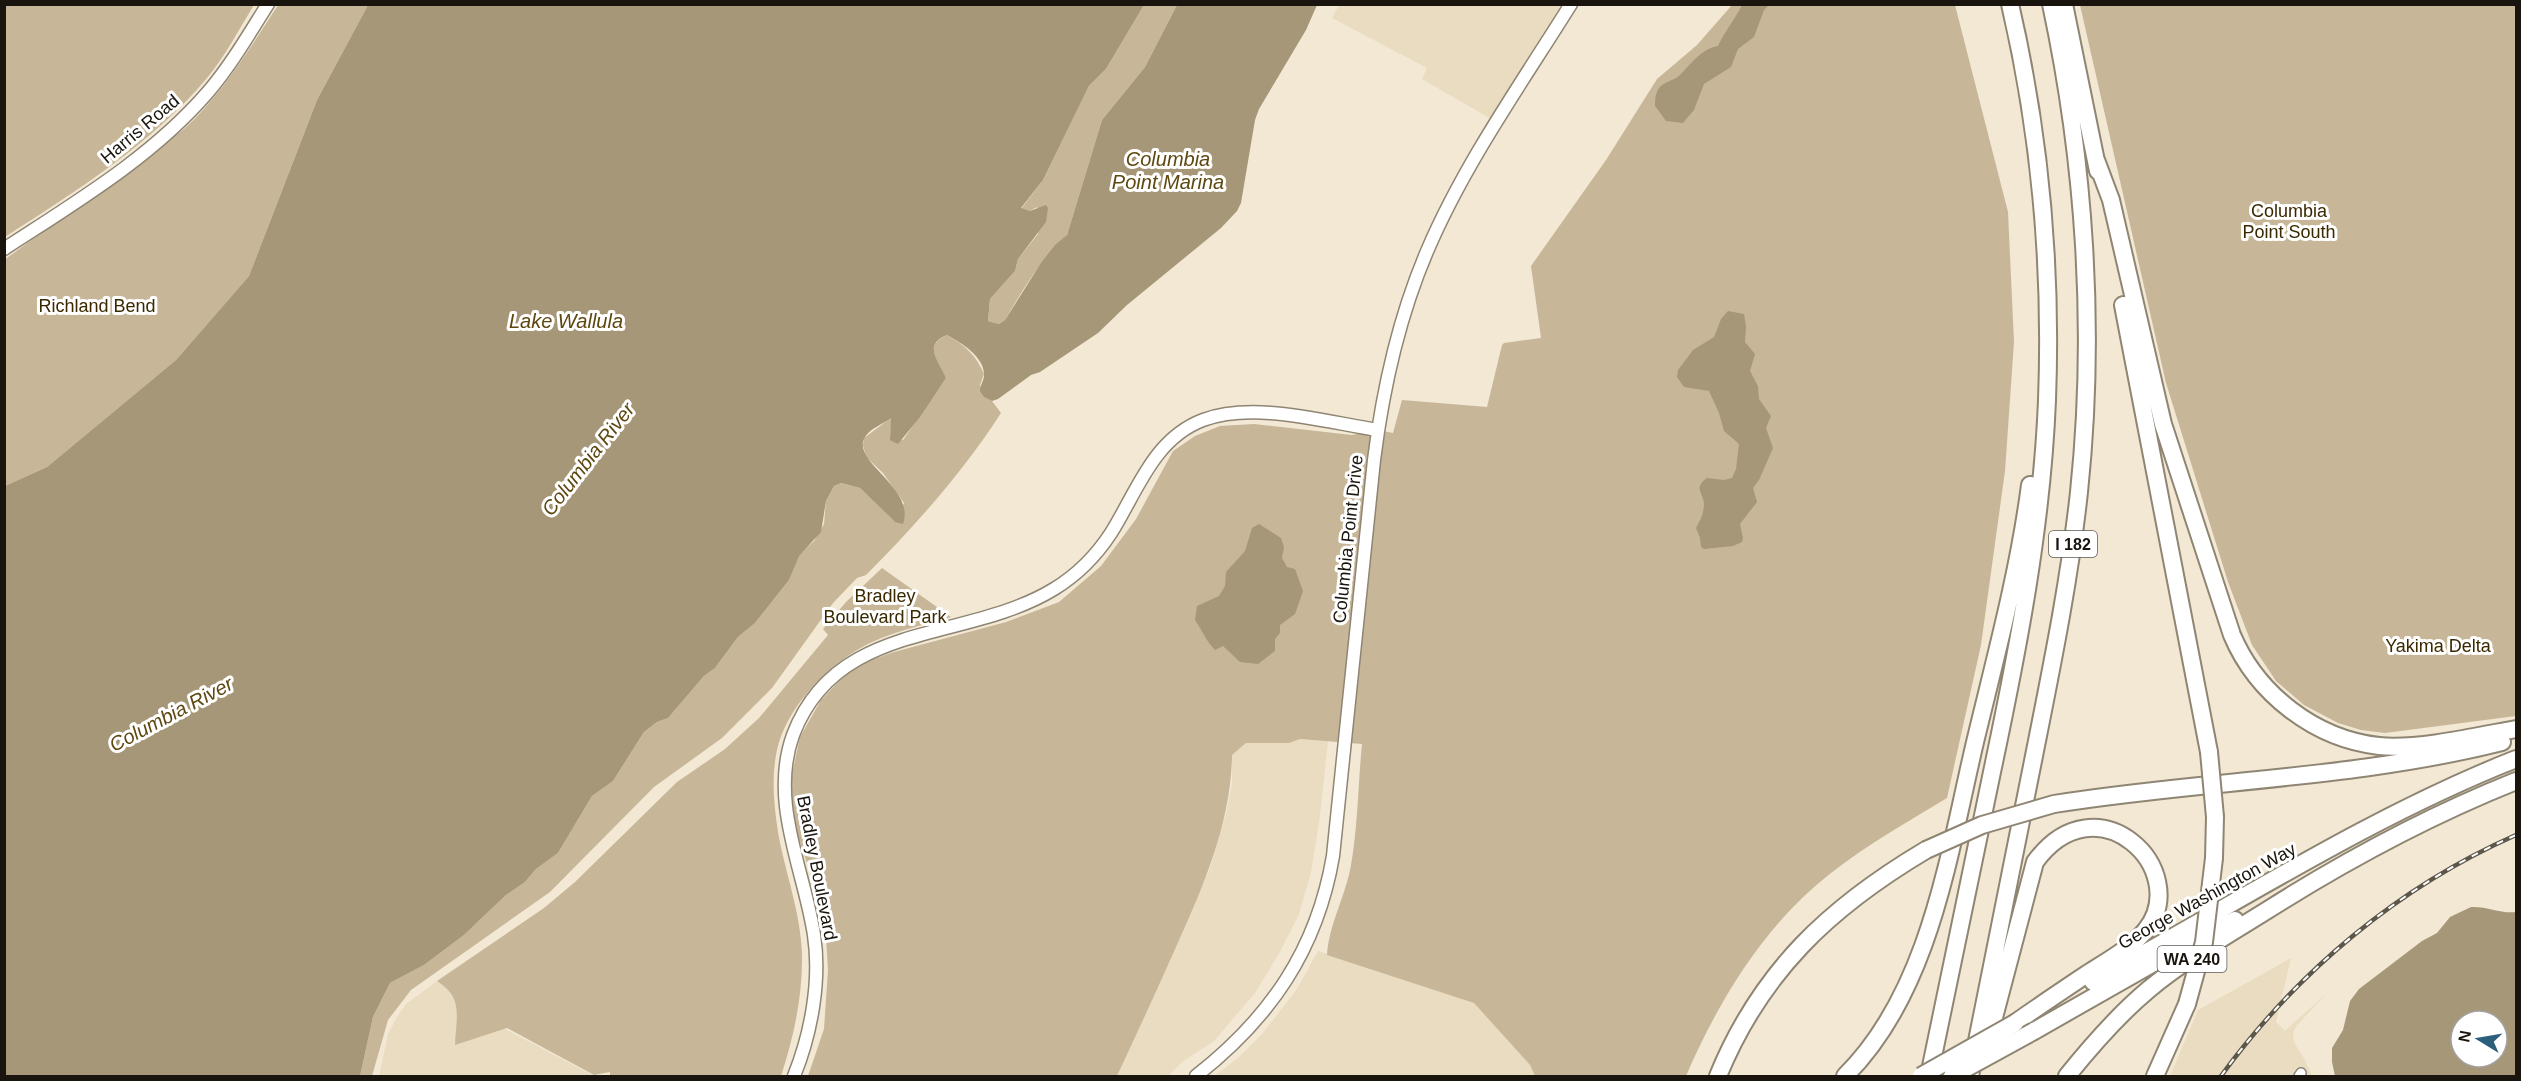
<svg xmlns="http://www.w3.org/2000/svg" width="2521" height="1081" viewBox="0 0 2521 1081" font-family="Arial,sans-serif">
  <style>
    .built { fill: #eadcc1 }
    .green { fill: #c7b798 }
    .water { fill: #a69779; fill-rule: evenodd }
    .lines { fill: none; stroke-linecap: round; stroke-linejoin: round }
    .minor-casing { stroke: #8f8573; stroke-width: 12 }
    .tertiary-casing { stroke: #8f8573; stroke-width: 15 }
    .motorway-casing { stroke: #8f8573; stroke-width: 20 }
    .minor { stroke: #fff; stroke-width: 9 }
    .tertiary { stroke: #fff; stroke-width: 12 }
    .motorway { stroke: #fff; stroke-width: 16 }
    .rail-casing { stroke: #5c564b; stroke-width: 4.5 }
    .rail { stroke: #fff; stroke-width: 2; stroke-dasharray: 7; stroke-linecap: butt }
    .motorway-bridge-casing { stroke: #8f8573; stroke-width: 20; stroke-linecap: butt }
    .motorway-bridge { stroke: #fff; stroke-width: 16 }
    .labels { text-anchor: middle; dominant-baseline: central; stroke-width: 6; stroke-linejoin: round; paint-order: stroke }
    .shield { fill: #fff; stroke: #5e5b56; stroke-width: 1.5 }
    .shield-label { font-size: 16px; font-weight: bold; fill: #19150e }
    .street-label { font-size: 18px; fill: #19150e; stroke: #fff }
    .park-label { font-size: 18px; fill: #3a2900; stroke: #fff }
    .water-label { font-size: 20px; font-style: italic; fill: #5f4810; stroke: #fff }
  </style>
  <rect width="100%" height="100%" fill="#f2e8d4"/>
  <path class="built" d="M1339,5H1562L1491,119L1422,79L1427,68L1332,18Z
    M1300,739L1328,741L1320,816L1311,873L1298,917L1278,955L1255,993L1214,1041L1182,1062L1168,1076H1117L1210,868L1226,814L1232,784V755L1246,743H1289Z
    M1318,951L1474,1003L1530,1065L1535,1076H1215L1240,1056L1263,1033L1297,989Z
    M2291,958L2276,1022L2285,1031L2326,994L2297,1025L2293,1032L2294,1042L2305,1060L2312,1076H2170L2198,1010Z
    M437,981L450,989L456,1003L594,1076H379L388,1034L397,1017L406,1004Z"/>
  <path class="green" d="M5,4H254V5C239,29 225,57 207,78C152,144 76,191 5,237Z
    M278,5H368L317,100L249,276L176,360L47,467L5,486L4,260L184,129C222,94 250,48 278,5Z
    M1144,5H1177L1145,67L1102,120L1067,235C1041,259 1023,289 1005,320L999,324L988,321L990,299L1015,271L1018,259L1038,234L1037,207L1030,211L1021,209L1043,180L1089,86L1106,69Z
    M1732,5H1955L2008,212L2014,342L2005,471L1981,645L1947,798C1907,822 1867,845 1831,873C1764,925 1719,1000 1686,1076H1535L1530,1065L1474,1003L1327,955C1329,924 1346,895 1351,865C1358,825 1358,784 1362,744L1300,739L1289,743H1246L1232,755C1231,823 1204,885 1176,947C1157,990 1137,1033 1117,1076H808L824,1029L828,970L825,921L797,832L790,783L800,737L821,700L854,666L894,652L1006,622L1059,602L1101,566L1136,519L1173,451L1195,436L1220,426L1254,424L1352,435L1378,430L1393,433L1402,400L1487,407L1502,345L1504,343L1541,338L1531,266L1606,160L1657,79L1697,45Z
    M2080,5H2516V716L2385,733L2361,730L2338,723L2304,705L2276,681L2252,645L2228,582L2166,383Z
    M947,335C965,345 976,355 984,374L980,385L985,397L992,401L1001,413C963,472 915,526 866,575L857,578L833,603L772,688L722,738L654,787L550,892L411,990L388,1020L372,1076H360L373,1017L390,983L424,965L464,935L506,895L525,882L536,869L558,853L592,796L613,781L644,732L657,722L668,718L704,676L715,668L738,637L755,623L789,580L798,556L814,541L824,524L826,501L834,486L841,483L860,488L895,522L904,503L883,473L866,457L863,445L864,438L892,417L890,435L903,440L946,378C939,361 922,346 947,335Z
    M882,568L951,617C920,626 885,633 857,650C822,671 786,710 777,750C771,777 774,806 778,832C785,872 800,910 802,952C803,995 794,1036 781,1076H610V1072L594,1075L507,1028L455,1045C456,1017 464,998 437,981L544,908L575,882L677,782L725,749L759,718L828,635L823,629L846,602Z"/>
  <path class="water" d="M368,5H1144L1106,69L1089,86L1043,180L1021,208L1030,211L1046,205L1048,208L1046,222L1018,259L1015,271L990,299L988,321L999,324L1005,320L1041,263L1055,245L1067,235L1102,120L1145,67L1177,5H1317L1306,30L1259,109L1255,120L1241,203L1237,211L1221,228L1127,305L1098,333L1040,372L1031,375L998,399L992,401L984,397L980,391C980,386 983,382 984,377C986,358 962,343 947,335C922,345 939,361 946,378L920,417L898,444L890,440L891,418C883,424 871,428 865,437C850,462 916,487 903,524L895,522L860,488L841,483L834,486L826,501L821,532L799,556L789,580L755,623L738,637L715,668L704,676L668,718L657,722L644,732L613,781L592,796L558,853L536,869L525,882L506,895L464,935L424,965L390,983L373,1017L360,1076H5V486L47,467L176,360L249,276L317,100Z
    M1742,5H1769L1764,10L1754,37L1738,49L1731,67L1704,84L1694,110L1683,123L1666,121L1655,106C1655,102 1655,96 1657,92C1661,81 1673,82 1680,75C1692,63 1701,49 1718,46C1725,31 1735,19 1742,5Z
    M1728,311L1744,314L1746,326L1745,342L1755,354L1750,371L1758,386L1759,399L1771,416L1766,428L1773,448L1759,480L1753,488L1757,502L1740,524L1743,538L1742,542L1733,546L1704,549L1701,547L1700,538L1696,528C1700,521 1704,513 1704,504C1703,492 1693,488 1707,478L1724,480L1732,478L1736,469L1739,444L1724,431L1719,413L1709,391L1684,387L1677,377L1678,370L1693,350L1714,337L1721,319Z
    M1259,524L1281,538L1284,547L1282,558L1287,567L1295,569L1303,591L1295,614L1280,625V633L1275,639V651L1258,664L1240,662L1223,646L1215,650C1206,641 1202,630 1195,620L1197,606L1219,596L1225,586L1226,572L1245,551L1252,528Z
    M2471,907C2487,906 2501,914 2516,912V1076H2335L2332,1062V1048L2343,1030L2350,1001L2359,989L2422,941L2437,933L2450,917ZM2461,1021H2497V1057H2461Z"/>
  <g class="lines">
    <defs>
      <path id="minor" d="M2299,1076L2301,1073"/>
      <path id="tertiary" d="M4,249C76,202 152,157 208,92C231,65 249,34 268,4
        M794,1076C811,1034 821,981 814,935C804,869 769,802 793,735C837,619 966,643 1054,589C1077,575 1096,556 1111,533C1137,492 1153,439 1203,420C1254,401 1325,422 1378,430
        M1196,1076C1270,1018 1317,950 1333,856L1374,460C1383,388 1399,316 1428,249C1465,163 1521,84 1571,4"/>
      <path id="motorway" d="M2064,4L2098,171
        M2096,160L2111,200L2163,424L2232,635C2257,694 2315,739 2379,746C2417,750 2478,736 2516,729
        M2123,305L2209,752
        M2054,804C2203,780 2355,779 2502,742
        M2214,858L2215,817
        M2093,982C2232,906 2369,817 2516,759
        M2034,1031L2171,953L2235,920
        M1987,1044L2035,862C2097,777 2193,870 2146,930C2131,948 2107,961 2087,974C2063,990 2039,1006 2015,1023
        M1718,1076C1761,971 1830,907 1926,850
        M1845,1076C1931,991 1949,851 1976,738C1996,655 2019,570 2030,485
        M1929,1076C1950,975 1971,873 1992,772C2018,649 2042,526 2047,400C2052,268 2040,133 2010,4
        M1970,1076C1990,973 2011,870 2032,766C2050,675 2069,585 2079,492C2096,331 2085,163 2051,4
        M2067,1076C2092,1045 2117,1016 2148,990C2184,960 2226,936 2266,911C2348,859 2426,817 2516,781
        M2155,1076L2187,1004"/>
    </defs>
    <use href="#minor" class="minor-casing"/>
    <use href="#tertiary" class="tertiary-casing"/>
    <use href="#motorway" class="motorway-casing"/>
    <use href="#minor" class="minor"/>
    <use href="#tertiary" class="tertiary"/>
    <use href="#motorway" class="motorway"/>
    <defs>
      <path id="rail" d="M2221,1076C2297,972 2398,887 2516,835"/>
    </defs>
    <use href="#rail" class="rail-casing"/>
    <use href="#rail" class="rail"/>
    <defs>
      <path id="motorway-bridge" d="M2209,752L2215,817
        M1926,850L1982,825L2054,804
        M2187,1004L2204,942L2214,858
        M1921,1076L2015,1023
        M1952,1076L2034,1031"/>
    </defs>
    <use href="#motorway-bridge" class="motorway-bridge-casing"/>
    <use href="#motorway-bridge" class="motorway-bridge"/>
  </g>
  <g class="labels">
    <g class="shield">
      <rect x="2049" y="531" width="48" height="26" rx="4.5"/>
      <rect x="2157.5" y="946" width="69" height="26" rx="4.5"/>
    </g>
    <g class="shield-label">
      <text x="2073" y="544">I 182</text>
      <text x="2192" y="959">WA 240</text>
    </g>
    <g class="street-label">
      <text transform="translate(140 129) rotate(-40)">Harris Road</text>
      <text transform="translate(1348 539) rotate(-84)">Columbia Point Drive</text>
      <text transform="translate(817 868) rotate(79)">Bradley Boulevard</text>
      <text transform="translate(2207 896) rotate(-29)">George Washington Way</text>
    </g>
    <g class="park-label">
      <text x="2289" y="211">Columbia<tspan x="2289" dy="21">Point South</tspan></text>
      <text x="97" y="306">Richland Bend</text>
      <text x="885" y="596">Bradley<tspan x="885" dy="21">Boulevard Park</tspan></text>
      <text x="2438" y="646">Yakima Delta</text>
    </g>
    <g class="water-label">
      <text x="1168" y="159">Columbia<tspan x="1168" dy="23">Point Marina</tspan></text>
      <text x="566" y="321">Lake Wallula</text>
      <text transform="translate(588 459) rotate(-52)">Columbia River</text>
      <text transform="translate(171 714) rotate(-28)">Columbia River</text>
    </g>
  </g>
  <rect width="2521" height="1081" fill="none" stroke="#19150e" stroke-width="12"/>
  <g transform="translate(2479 1039) rotate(281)"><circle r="28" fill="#ffffff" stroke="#a3a19f" stroke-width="1.5"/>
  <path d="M0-4.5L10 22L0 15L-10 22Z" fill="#2b5f7b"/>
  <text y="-9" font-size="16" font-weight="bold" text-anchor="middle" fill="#19150e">N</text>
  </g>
</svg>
